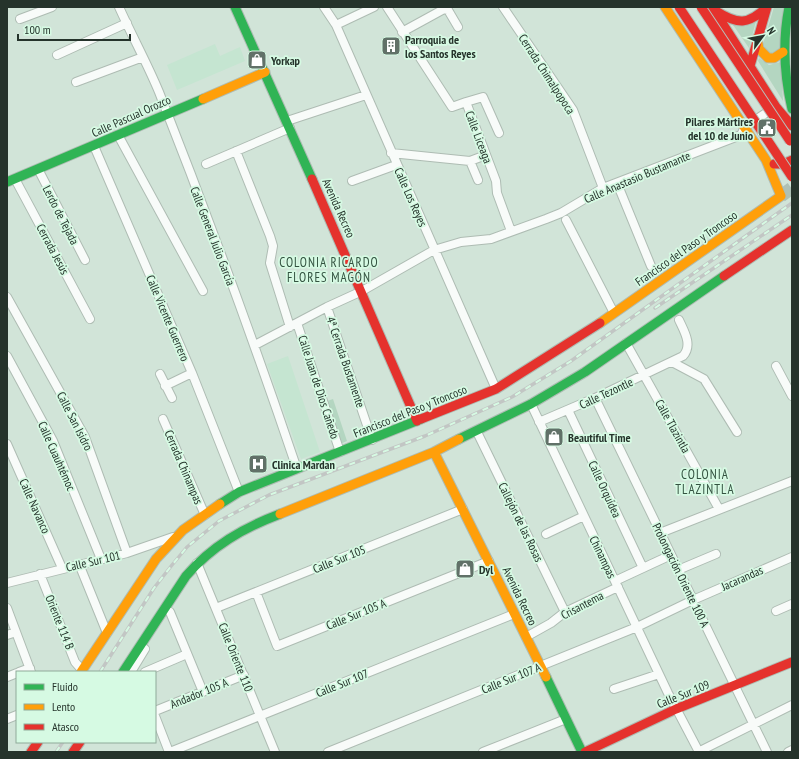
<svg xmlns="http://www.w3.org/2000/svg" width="799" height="759" viewBox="0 0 799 759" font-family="'PT Sans Narrow',sans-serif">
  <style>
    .built { fill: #c5e5d1 }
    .green { fill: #b4d6c1 }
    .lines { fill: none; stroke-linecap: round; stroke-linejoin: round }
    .primary-tunnel { stroke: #afc1b5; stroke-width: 13; stroke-dasharray: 13 6; stroke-linecap: butt }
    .street-casing { stroke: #aebcb3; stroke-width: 10 }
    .fast-casing { stroke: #aebcb3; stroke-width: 11 }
    .slow-casing { stroke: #aebcb3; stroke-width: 11 }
    .jam-casing { stroke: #aebcb3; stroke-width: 11 }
    .street { stroke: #f8fbf9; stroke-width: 8 }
    .fast { stroke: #30b455; stroke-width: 9 }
    .slow { stroke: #ff9f0a; stroke-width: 9 }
    .jam { stroke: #e5322d; stroke-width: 9 }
    .rail-casing { stroke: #c2c6c4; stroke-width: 3.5 }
    .rail { stroke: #d6fae3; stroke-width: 2; stroke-dasharray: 6; stroke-linecap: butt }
    .jam-bridge-casing { stroke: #b7c1bb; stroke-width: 11; stroke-linecap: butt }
    .jam-bridge { stroke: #e5322d; stroke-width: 9 }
    .labels { text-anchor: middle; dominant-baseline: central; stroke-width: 3.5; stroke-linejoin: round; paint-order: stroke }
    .poi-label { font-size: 12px; font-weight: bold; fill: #25332b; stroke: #d6fae3; text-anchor: start }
    .street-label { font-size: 12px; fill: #25332b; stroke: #d6fae3 }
    .neighbourhood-label { font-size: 13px; letter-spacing: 1px; fill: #345341; stroke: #d6fae3 }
  </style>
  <rect width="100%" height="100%" fill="#d1e4d8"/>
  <path class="built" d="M215,44L220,56L240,47L245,61L177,90L167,65Z
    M288,356L320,452L301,459L267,364Z"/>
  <path class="green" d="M774,7H786L780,48L769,55L763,44Z
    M756,21L749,48L731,22Z
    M759,58L769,65L781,62L783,101L758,61Z
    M333,399L347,441L340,444L324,402Z"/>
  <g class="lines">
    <path class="primary-tunnel" d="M781,196L792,188"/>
    <defs>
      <path id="street" d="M119,7C132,36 147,63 159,92C208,216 254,342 297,469
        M324,7L336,25L496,389
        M387,7L452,107L466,102L496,181L497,193L511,231
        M503,7L573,110L603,188
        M20,19L52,7
        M336,25L374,7
        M402,32L444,9L448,10L458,27
        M57,55L127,23
        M76,82L143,57
        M466,102L483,97L499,133
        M287,121L366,95
        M118,135L203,291
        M94,146L192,373L239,492
        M236,151L270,236L273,246L270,263L290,327
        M391,153L470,161L486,155
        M470,161L478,180
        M206,164L290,128
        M38,169L85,260
        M15,179L90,319
        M352,181L396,165
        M617,183L651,266
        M566,220L614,313
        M7,297L85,437L127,553
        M327,307L372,440
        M297,323L340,452
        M626,343L719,509
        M255,345L327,307L362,291L434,250L461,242L491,239L546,219L561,213L603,188L741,135L745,127L772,109
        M7,356L53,441L101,559
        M672,362L704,379L737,432
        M776,366L792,396
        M160,374L172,398
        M165,386L192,373
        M595,398L767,752
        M531,404L668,693L699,752
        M568,410L643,568
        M163,419L205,515
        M539,422L595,398L683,356C693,345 684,331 679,320
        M477,432L565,612
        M7,444L62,568
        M660,533L792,481
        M546,534L584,516
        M197,563L275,752
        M79,564L107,633
        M678,570L716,554
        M40,574L75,662L82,670
        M615,581L671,555
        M7,583L127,553L173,537
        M256,592L277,646L489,561
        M7,608L31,672
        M216,608L463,509
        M776,611L792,604
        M170,612L203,692
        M7,635L16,632
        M526,637L551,623L565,612L618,587
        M19,672L30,668
        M131,672L145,649
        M145,672L187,654
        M7,677L17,673
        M614,689L659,674
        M155,711L244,675
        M155,716L169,752
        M7,719L17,715
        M170,752L514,614
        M328,752L637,627L693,600L792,557
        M483,752L566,719
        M698,752L792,705
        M788,752L792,750"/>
      <path id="fast" d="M235,7L312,179
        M789,7C782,42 784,75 792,109
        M7,182L203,99
        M459,439L531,404L585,372L724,276
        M220,504L239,492L421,419
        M123,672L186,576C212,546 243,528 280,514
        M546,677L582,752"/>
      <path id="slow" d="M665,7L766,160L781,196
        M757,38L759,49L768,58H774L783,52
        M203,99L265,72
        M600,323L781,196
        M434,452L546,677
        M280,514L434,452L459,439
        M81,672L156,559L183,530L220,504"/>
      <path id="jam" d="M712,7L776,107L792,126
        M716,11C738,25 748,25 767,7
        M750,66L767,7
        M774,164H783L792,160
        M312,179L417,421
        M724,276L792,230
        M421,419L496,389L600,323
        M31,752L38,742
        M73,752L80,742
        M585,752L676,709L792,662"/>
    </defs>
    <use href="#street" class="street-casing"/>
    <use href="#fast" class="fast-casing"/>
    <use href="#slow" class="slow-casing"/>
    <use href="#jam" class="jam-casing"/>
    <use href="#street" class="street"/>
    <use href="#fast" class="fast"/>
    <use href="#slow" class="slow"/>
    <use href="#jam" class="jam"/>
    <defs>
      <path id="rail" d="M655,308L792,215
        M100,672L154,588L172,565L187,547L219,521L269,495L425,436L512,397L571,361L792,203
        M56,752L63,742"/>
    </defs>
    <use href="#rail" class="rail-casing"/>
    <use href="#rail" class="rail"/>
    <defs>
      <path id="jam-bridge" d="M679,7L792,177
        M701,7L790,141"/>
    </defs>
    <use href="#jam-bridge" class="jam-bridge-casing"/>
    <use href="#jam-bridge" class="jam-bridge"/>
  </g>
  <defs>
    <symbol id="building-square" viewBox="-11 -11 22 22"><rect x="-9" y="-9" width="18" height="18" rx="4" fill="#617168" stroke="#d6fae3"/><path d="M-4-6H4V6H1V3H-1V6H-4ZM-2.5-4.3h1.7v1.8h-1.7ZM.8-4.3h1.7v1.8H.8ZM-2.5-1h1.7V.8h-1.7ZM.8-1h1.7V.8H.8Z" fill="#fff"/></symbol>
    <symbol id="shop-square" viewBox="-11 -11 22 22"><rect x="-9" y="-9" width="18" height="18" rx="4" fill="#617168" stroke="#d6fae3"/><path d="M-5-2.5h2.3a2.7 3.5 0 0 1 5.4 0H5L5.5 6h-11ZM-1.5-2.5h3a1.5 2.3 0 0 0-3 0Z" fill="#fff"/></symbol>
    <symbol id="civic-square" viewBox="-11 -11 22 22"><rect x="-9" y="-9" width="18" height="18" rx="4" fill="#617168" stroke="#d6fae3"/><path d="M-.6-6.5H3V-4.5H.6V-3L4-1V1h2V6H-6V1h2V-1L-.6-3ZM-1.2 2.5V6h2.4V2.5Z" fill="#fff"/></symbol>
    <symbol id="hospital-square" viewBox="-11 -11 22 22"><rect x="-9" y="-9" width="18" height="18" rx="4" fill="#617168" stroke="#d6fae3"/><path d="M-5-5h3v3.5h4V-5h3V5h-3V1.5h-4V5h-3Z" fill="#fff"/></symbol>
  </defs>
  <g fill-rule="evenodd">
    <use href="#building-square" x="380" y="35" width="22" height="22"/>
    <use href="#shop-square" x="246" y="49" width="22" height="22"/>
    <use href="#civic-square" x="756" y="117" width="22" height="22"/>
    <use href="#shop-square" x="543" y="426" width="22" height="22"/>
    <use href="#hospital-square" x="247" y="453" width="22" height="22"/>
    <use href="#shop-square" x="454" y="558" width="22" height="22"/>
  </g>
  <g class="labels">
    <g class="poi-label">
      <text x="405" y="39">Parroquia de<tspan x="405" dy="14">los Santos Reyes</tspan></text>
      <text x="271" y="60">Yorkap</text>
      <text x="753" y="121" text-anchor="end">Pilares Mártires<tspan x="753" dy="14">del 10 de Junio</tspan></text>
      <text x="568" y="437">Beautiful Time</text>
      <text x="272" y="464">Clinica Mardan</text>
      <text x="479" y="569">Dyl</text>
    </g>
    <g class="street-label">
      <text transform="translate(547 74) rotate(57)">Cerrada Chimalpopoca</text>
      <text transform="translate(131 116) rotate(-24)">Calle Pascual Orozco</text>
      <text transform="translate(479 137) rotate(69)">Calle Liceaga</text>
      <text transform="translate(637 177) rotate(-23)">Calle Anastasio Bustamante</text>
      <text transform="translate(411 197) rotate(66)">Calle Los Reyes</text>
      <text transform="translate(339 208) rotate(66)">Avenida Recreo</text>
      <text transform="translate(61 215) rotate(63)">Lerdo de Tejada</text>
      <text transform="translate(213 236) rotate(69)">Calle General Julio García</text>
      <text transform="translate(686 248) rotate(-35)">Francisco del Paso y Troncoso</text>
      <text transform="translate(53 249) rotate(62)">Cerrada Jesús</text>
      <text transform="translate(168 318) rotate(67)">Calle Vicente Guerrero</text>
      <text transform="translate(346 362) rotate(71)">4ª Cerrada Bustamente</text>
      <text transform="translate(319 387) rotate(72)">Calle Juan de Dios Cañedo</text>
      <text transform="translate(606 393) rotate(-25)">Calle Tezontle</text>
      <text transform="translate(410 411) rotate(-22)">Francisco del Paso y Troncoso</text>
      <text transform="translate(75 421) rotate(63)">Calle San Isidro</text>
      <text transform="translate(673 426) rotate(61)">Calle Tlazintla</text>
      <text transform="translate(57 456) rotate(66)">Calle Cuauhtémoc</text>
      <text transform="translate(184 467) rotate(67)">Cerrada Chinampas</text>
      <text transform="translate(605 489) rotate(65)">Calle Orquídea</text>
      <text transform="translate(35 506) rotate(66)">Calle Navanco</text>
      <text transform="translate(521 522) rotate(64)">Callejón de las Rosas</text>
      <text transform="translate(603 557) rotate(64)">Chinampas</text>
      <text transform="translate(339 559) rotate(-22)">Calle Sur 105</text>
      <text transform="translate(93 561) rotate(-13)">Calle Sur 101</text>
      <text transform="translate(681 575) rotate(64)">Prolongación Oriente 100 A</text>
      <text transform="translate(742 578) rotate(-24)">Jacarandas</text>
      <text transform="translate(520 596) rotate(64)">Avenida Recreo</text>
      <text transform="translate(582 605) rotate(-28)">Crisantema</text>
      <text transform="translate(356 614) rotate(-22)">Calle Sur 105 A</text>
      <text transform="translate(60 622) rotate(68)">Oriente 114 B</text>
      <text transform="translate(236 657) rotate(68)">Calle Oriente 110</text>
      <text transform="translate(511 678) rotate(-22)">Calle Sur 107 A</text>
      <text transform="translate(342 683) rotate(-22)">Calle Sur 107</text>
      <text transform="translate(199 693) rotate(-22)">Andador 105 A</text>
      <text transform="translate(683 694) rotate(-22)">Calle Sur 109</text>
    </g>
    <g class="neighbourhood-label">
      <text x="329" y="262">COLONIA RICARDO<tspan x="329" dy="15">FLORES MAGÓN</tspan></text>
      <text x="705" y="474">COLONIA<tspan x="705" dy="15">TLAZINTLA</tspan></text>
    </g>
  </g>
  <rect width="799" height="759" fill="none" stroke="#25332b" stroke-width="16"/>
  <rect x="16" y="671" width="140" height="72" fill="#d6fae3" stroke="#8faa99"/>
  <rect x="24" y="684" width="20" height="6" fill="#30b455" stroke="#8faa99"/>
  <text x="52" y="691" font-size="12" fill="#25332b">Fluido</text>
  <rect x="24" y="704" width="20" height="6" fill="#ff9f0a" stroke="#8faa99"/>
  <text x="52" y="711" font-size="12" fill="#25332b">Lento</text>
  <rect x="24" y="724" width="20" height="6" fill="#e5322d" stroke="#8faa99"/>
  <text x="52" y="731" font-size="12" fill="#25332b">Atasco</text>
  <g transform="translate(763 36) rotate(58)" stroke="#d6fae3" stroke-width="3" paint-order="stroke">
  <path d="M0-3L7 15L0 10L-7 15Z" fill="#25332b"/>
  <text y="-6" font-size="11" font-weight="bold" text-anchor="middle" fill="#25332b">N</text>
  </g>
  <path d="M18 34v6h112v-6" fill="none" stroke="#25332b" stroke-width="2"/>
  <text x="24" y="34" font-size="12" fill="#25332b" stroke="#d6fae3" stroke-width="3" paint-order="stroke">100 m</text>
</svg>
